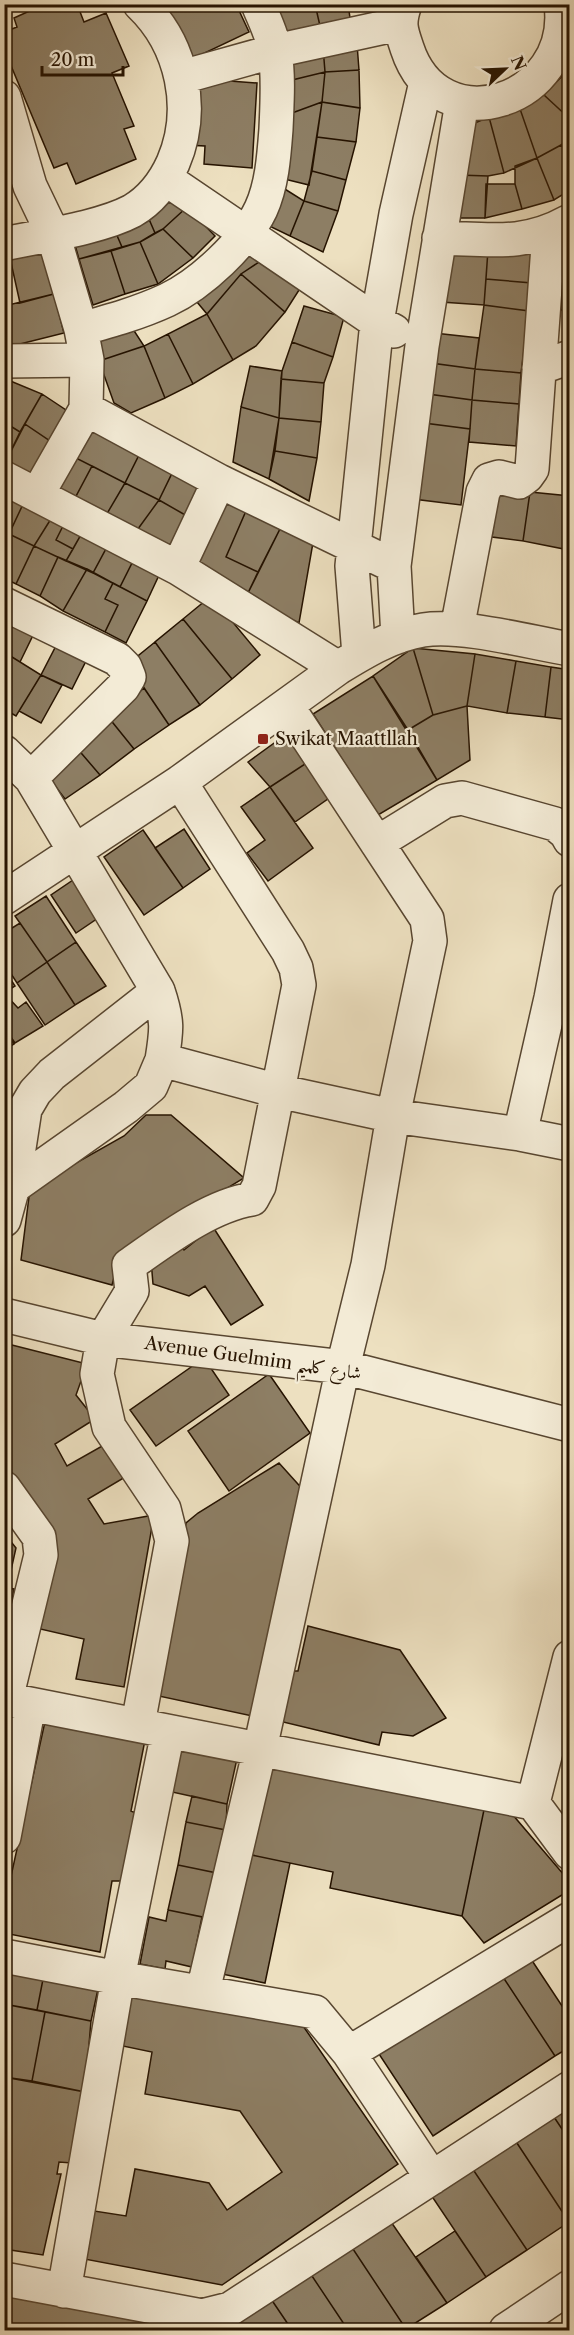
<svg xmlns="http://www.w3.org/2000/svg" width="574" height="2335" viewBox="0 0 574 2335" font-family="'Libre Caslon Text',Amiri,serif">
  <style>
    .building { fill: #8d7e64; stroke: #261300; stroke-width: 1.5 }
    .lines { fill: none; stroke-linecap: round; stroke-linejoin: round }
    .minor-casing { stroke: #584630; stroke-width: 36 }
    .minor { stroke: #f3ebd6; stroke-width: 33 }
    .poi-dot { fill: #8f2418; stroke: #f3ebd6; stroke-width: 2 }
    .labels { text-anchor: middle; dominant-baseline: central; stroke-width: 4.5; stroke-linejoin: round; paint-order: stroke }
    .poi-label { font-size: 18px; fill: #261300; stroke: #f3ebd6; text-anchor: start }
    .street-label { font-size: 18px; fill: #261300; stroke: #f3ebd6 }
  </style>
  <rect width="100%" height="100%" fill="#ede0c0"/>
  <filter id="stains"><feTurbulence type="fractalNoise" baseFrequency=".00333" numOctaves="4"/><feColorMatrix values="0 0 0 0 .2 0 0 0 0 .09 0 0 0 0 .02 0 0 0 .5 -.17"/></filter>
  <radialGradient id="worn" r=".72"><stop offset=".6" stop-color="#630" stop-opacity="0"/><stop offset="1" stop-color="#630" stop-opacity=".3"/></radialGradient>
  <path class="building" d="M45,4H77L84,22L106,13L129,66L112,73L134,126L124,129L136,159L76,184L67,163L54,168L4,49V32L17,27L14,18Z
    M163,4H236L249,32L190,60Z
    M266,4H315L320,26L275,38Z
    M315,4H348L350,18L320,26Z
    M357,44L359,70L325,72L323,47Z
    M323,47L325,72L292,80L287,59Z
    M359,70L360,108L322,102L325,72Z
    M325,72L322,102L292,113V80Z
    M566,72L570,75V119L544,95Z
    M190,78L257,83L252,168L204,164L205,146L186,145Z
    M544,95L570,119V137L561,145L537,158L519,106Z
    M322,102L360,108L356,142L317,137Z
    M322,102L309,185L276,177L292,113Z
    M519,106L537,158L504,173L489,117Z
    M489,117L504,173L488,176L458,175L470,125Z
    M317,137L356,142L346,180L312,171Z
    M570,137V155L561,145Z
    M561,145L570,155V190L554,200L537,158Z
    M537,158L554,200L522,209L515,184V166Z
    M312,171L346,180L338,211L304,201Z
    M458,175L488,176L485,218H457Z
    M486,184H515L522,209L485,218Z
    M280,186L304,201L290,236L263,223Z
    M168,187L187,207L163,229L155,233L145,210Z
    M304,201L338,211L323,252L290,236Z
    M187,207L215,236L193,258L163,229Z
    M145,210L155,233L140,242L122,247L112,224Z
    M112,224L122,247L79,259L73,238Z
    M163,229L193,258L158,284L140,242Z
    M570,240V266L565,268L567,242Z
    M249,241L265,258L241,274L207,314L192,296Z
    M140,242L158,284L125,294L111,251Z
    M445,247L488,250L484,305L441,302Z
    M488,250L534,253L532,283L486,279Z
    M44,251L54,294L20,303L10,258Z
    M111,251L125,294L93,305L79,259Z
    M265,258L301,287L285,312L241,274Z
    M570,266V311L554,309L558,272Z
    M241,274L285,312L256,346L233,360L207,314Z
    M486,279L532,283L529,311L484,305Z
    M54,294L64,333L4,348V306Z
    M484,305L529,311L521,373L475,369Z
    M304,306L344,317L333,357L292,342Z
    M207,314L233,360L193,384L168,334Z
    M129,323L144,346L99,361L96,334Z
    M434,333L479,338L475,369L431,363Z
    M168,334L193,384L165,398L144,346Z
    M292,342L333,357L324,383L281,379L282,371Z
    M144,346L165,398L131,413L114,403L99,361Z
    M431,363L475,369L472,400L428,394Z
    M250,366L282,371L279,418L241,407Z
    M475,369L521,373L519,404L472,400Z
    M281,379L324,383L321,422L279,418Z
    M8,380L42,394L20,432L4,422V387Z
    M42,394L75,416L56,445L25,424Z
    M428,394L472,400L470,429L424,423Z
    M472,400L519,404L516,446L469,442Z
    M241,407L279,418L269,479L233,462Z
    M279,418L321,422L317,458L275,451Z
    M87,419L142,449L125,483L68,454Z
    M4,422L20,432L5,463H4Z
    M424,423L470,429L461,505L413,499Z
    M25,424L56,445L37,479L5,463Z
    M142,449L176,465L159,500L125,483Z
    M275,451L317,458L309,501L269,479Z
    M68,454L92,466L74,500L50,486Z
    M176,465L207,483L187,516L159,500Z
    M92,466L125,483L105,517L74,500Z
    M125,483L159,500L135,533L105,517Z
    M499,487L530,492L523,541L492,537Z
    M4,489L25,500L9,534L4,532Z
    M530,492L570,496L564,549L523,541Z
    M223,493L249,504L226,557L258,572L246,597L188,564Z
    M25,500L54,514L34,546L9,534Z
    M159,500L187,516L170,551L135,533Z
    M249,504L284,521L258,572L226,557Z
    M570,510V550L564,549Z
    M54,514L65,522L56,540L73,549L66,561L34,546Z
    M284,521L314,537L299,623L246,597Z
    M65,522L83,531L73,549L56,540Z
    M83,531L108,545L93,573L66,561Z
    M9,534L34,546L16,584L4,578V543Z
    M108,545L134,559L120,587L93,573Z
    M34,546L58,557L40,596L16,584Z
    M58,557L87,569L63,611L40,596Z
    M134,559L160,573L147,601L120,587Z
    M87,569L113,583L105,599L118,605L105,632L63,611Z
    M113,583L147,601L126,643L105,632L118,605L105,599Z
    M211,596L260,655L232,679L183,619Z
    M4,612L37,627L20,662L4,652Z
    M183,619L232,679L200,705L155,642Z
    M59,640L89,655L72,689L41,675Z
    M155,642L200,705L169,725L128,664Z
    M413,648L433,715L408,730L373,676Z
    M413,648L475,654L467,706L433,715Z
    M4,652L41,675L16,716L4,709Z
    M475,654L516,661L507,713L467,706Z
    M516,661L551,667L545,717L507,713Z
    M551,667L570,670V720L545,717Z
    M41,675L62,685L41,723L19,711Z
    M373,676L437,780L378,815L313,714Z
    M144,688L169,725L134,749L109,718Z
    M467,706L470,760L437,780L408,730L433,715Z
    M109,718L134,749L100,775L76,747Z
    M288,733L308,762L270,787L248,762Z
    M76,747L100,775L65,799L46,774Z
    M308,762L332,796L295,822L270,787Z
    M270,787L313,848L268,881L247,853L265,840L241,807Z
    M184,829L210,869L183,888L155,848Z
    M143,830L183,888L144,915L104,857Z
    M76,878L101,916L76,933L51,895Z
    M46,896L76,942L47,962L15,916Z
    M20,923L47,962L17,983L4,963V933Z
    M76,942L106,986L75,1005L47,962Z
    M47,962L75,1005L45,1025L17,983Z
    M4,969L15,986L4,993Z
    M4,993L18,1008L26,1002L43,1026L15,1043L4,1027Z
    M4,1030L14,1044L6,1049H4Z
    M146,1115H171L244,1178L135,1244L118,1262L112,1285L21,1260L30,1189L124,1136Z
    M213,1227L263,1305L231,1325L205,1286L189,1296L153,1284L151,1260L178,1242L184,1250Z
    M4,1343L87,1364L76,1395L95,1419L55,1444L67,1466L111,1441L132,1473L88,1499L104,1524L154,1515L124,1687L76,1679L84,1639L36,1628L54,1533L4,1464Z
    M204,1358L229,1395L156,1446L130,1410Z
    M269,1374L310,1433L229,1491L188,1431Z
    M279,1463L306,1493L257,1717L154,1695L186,1523L198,1513Z
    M4,1533L16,1548L7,1588L14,1589L10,1621L4,1620Z
    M308,1626L400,1650L446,1718L413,1736L382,1732L379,1745L279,1721L289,1671H298Z
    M46,1717L146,1735L131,1811L138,1814L123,1881H112L100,1952L4,1933V1908Z
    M174,1740L238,1754L227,1804L163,1790Z
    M266,1759L485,1805L462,1916L330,1888L333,1872L247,1854Z
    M192,1796L227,1804L226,1830L186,1822Z
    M485,1805L512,1814L570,1882V1890L484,1943L462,1916Z
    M186,1822L226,1830L217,1873L178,1865Z
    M247,1854L290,1863L265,1983L222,1974Z
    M178,1865L217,1873L208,1918L168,1910Z
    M168,1910L202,1917L192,1967L166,1961L165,1969L140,1964L149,1917L166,1921Z
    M527,1953L570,2018V2047L555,2056L499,1971Z
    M4,1962L45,1969L37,2010L4,2004Z
    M45,1969L100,1980L91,2021L37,2010Z
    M499,1971L555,2056L433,2136L377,2051Z
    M129,1988L299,2020L398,2164L222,2285L79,2258L88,2210L126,2216L135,2169L209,2183L227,2210L282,2172L240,2111L145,2094L152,2052L118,2045Z
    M4,2004L45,2012L32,2081L4,2077Z
    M45,2012L91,2021L85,2092L32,2081Z
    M4,2077L85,2092L72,2163L59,2162L57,2174H61L43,2255L4,2249Z
    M570,2094V2141L548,2108Z
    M548,2108L570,2141L569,2222L511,2134Z
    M511,2134L569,2222L527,2250L468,2162Z
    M468,2162L527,2250L486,2277L427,2189Z
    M389,2219L447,2303L406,2329L351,2246Z
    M455,2231L486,2277L447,2303L416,2257Z
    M351,2246L406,2329L404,2330H348L310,2273Z
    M310,2273L348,2330H292L271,2299Z
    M4,2289L230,2327L233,2330H4Z
    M271,2299L292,2330H233L230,2327Z"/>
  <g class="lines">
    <defs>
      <path id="minor" d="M405,4C398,24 401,30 407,48C439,146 574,102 561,4
        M182,77L275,51L399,24
        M4,97L30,186L53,234L81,329L87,360L86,409L219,481L394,566
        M166,179L377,322L394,331
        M439,238C488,239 523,247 568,222
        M4,244C41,236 100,228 132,211C151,200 164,183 173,163C196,110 183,45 140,4
        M81,329C110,321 139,313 167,300C201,284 245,243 261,209C272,185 274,156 276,129C277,104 279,76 275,52C273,36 264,19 258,4
        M4,361L87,360
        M539,368L570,357
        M4,478L178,568L338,668
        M37,495L86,409
        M178,568L219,481
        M4,604L117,659L125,667L129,677L123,687L31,778
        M457,629L483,492L489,480L499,477L519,482L527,476L532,469L549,232
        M398,637L394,566L422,346L462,102
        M359,655L352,566L377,322L396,214L426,82
        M4,752L31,778L158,991L52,1074L35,1092L25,1109L13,1187L4,1220
        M377,843L445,801L462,798L555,824L566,833L570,840
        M4,898L180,782L338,668C364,652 392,635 423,630C463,624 528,642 570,649
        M570,900L551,998L520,1134L570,1144
        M158,991C168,1021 167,1029 162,1060L278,1091L393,1116L520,1134
        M13,1187L126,1107L151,1086L162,1060
        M4,1315L103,1339L343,1367L570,1425
        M4,1488L39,1537L41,1555L6,1699
        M4,1699L533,1803L570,1853
        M138,1724L172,1541L164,1509L109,1427L97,1374L103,1339L132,1291L129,1265C165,1240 209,1206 252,1199L259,1186L299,985L296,968L288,951L180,782
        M533,1803L570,1657
        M4,1837L29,1705
        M4,1956L118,1978L315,2012L349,2053L432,2178
        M203,1991L260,1749L343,1367L368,1265L393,1116L430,941L427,919L287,706
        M349,2053L570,1919
        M4,2279L202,2316L230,2309L570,2088
        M64,2291L118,1978L168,1732
        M506,2330L570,2287"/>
    </defs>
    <use href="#minor" class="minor-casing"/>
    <use href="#minor" class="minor"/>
  </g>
  <rect class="poi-dot" x="257" y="733" width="12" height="12" rx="3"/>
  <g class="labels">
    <g class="poi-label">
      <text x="275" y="739">Swikat Maattllah</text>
    </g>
    <g class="street-label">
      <text transform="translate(253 1358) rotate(8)">Avenue Guelmim شارع كلميم</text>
    </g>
  </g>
  <rect width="574" height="2335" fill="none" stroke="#ede0c0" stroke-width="24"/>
  <rect x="6" y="6" width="562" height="2323" fill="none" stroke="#261300" stroke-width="3"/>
  <rect x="12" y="12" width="550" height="2311" fill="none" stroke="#261300" stroke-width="1.5"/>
  <g transform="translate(505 69) rotate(67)" stroke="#f3ebd6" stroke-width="4.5" paint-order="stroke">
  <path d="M0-4.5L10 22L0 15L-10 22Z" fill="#261300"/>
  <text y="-9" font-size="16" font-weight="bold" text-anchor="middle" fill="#261300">N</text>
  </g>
  <path d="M42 66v9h81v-9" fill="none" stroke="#261300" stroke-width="3"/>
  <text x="51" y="66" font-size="18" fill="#261300" stroke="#f3ebd6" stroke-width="4.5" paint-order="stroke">20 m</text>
  <rect width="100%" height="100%" filter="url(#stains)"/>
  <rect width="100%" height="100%" fill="url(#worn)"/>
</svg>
